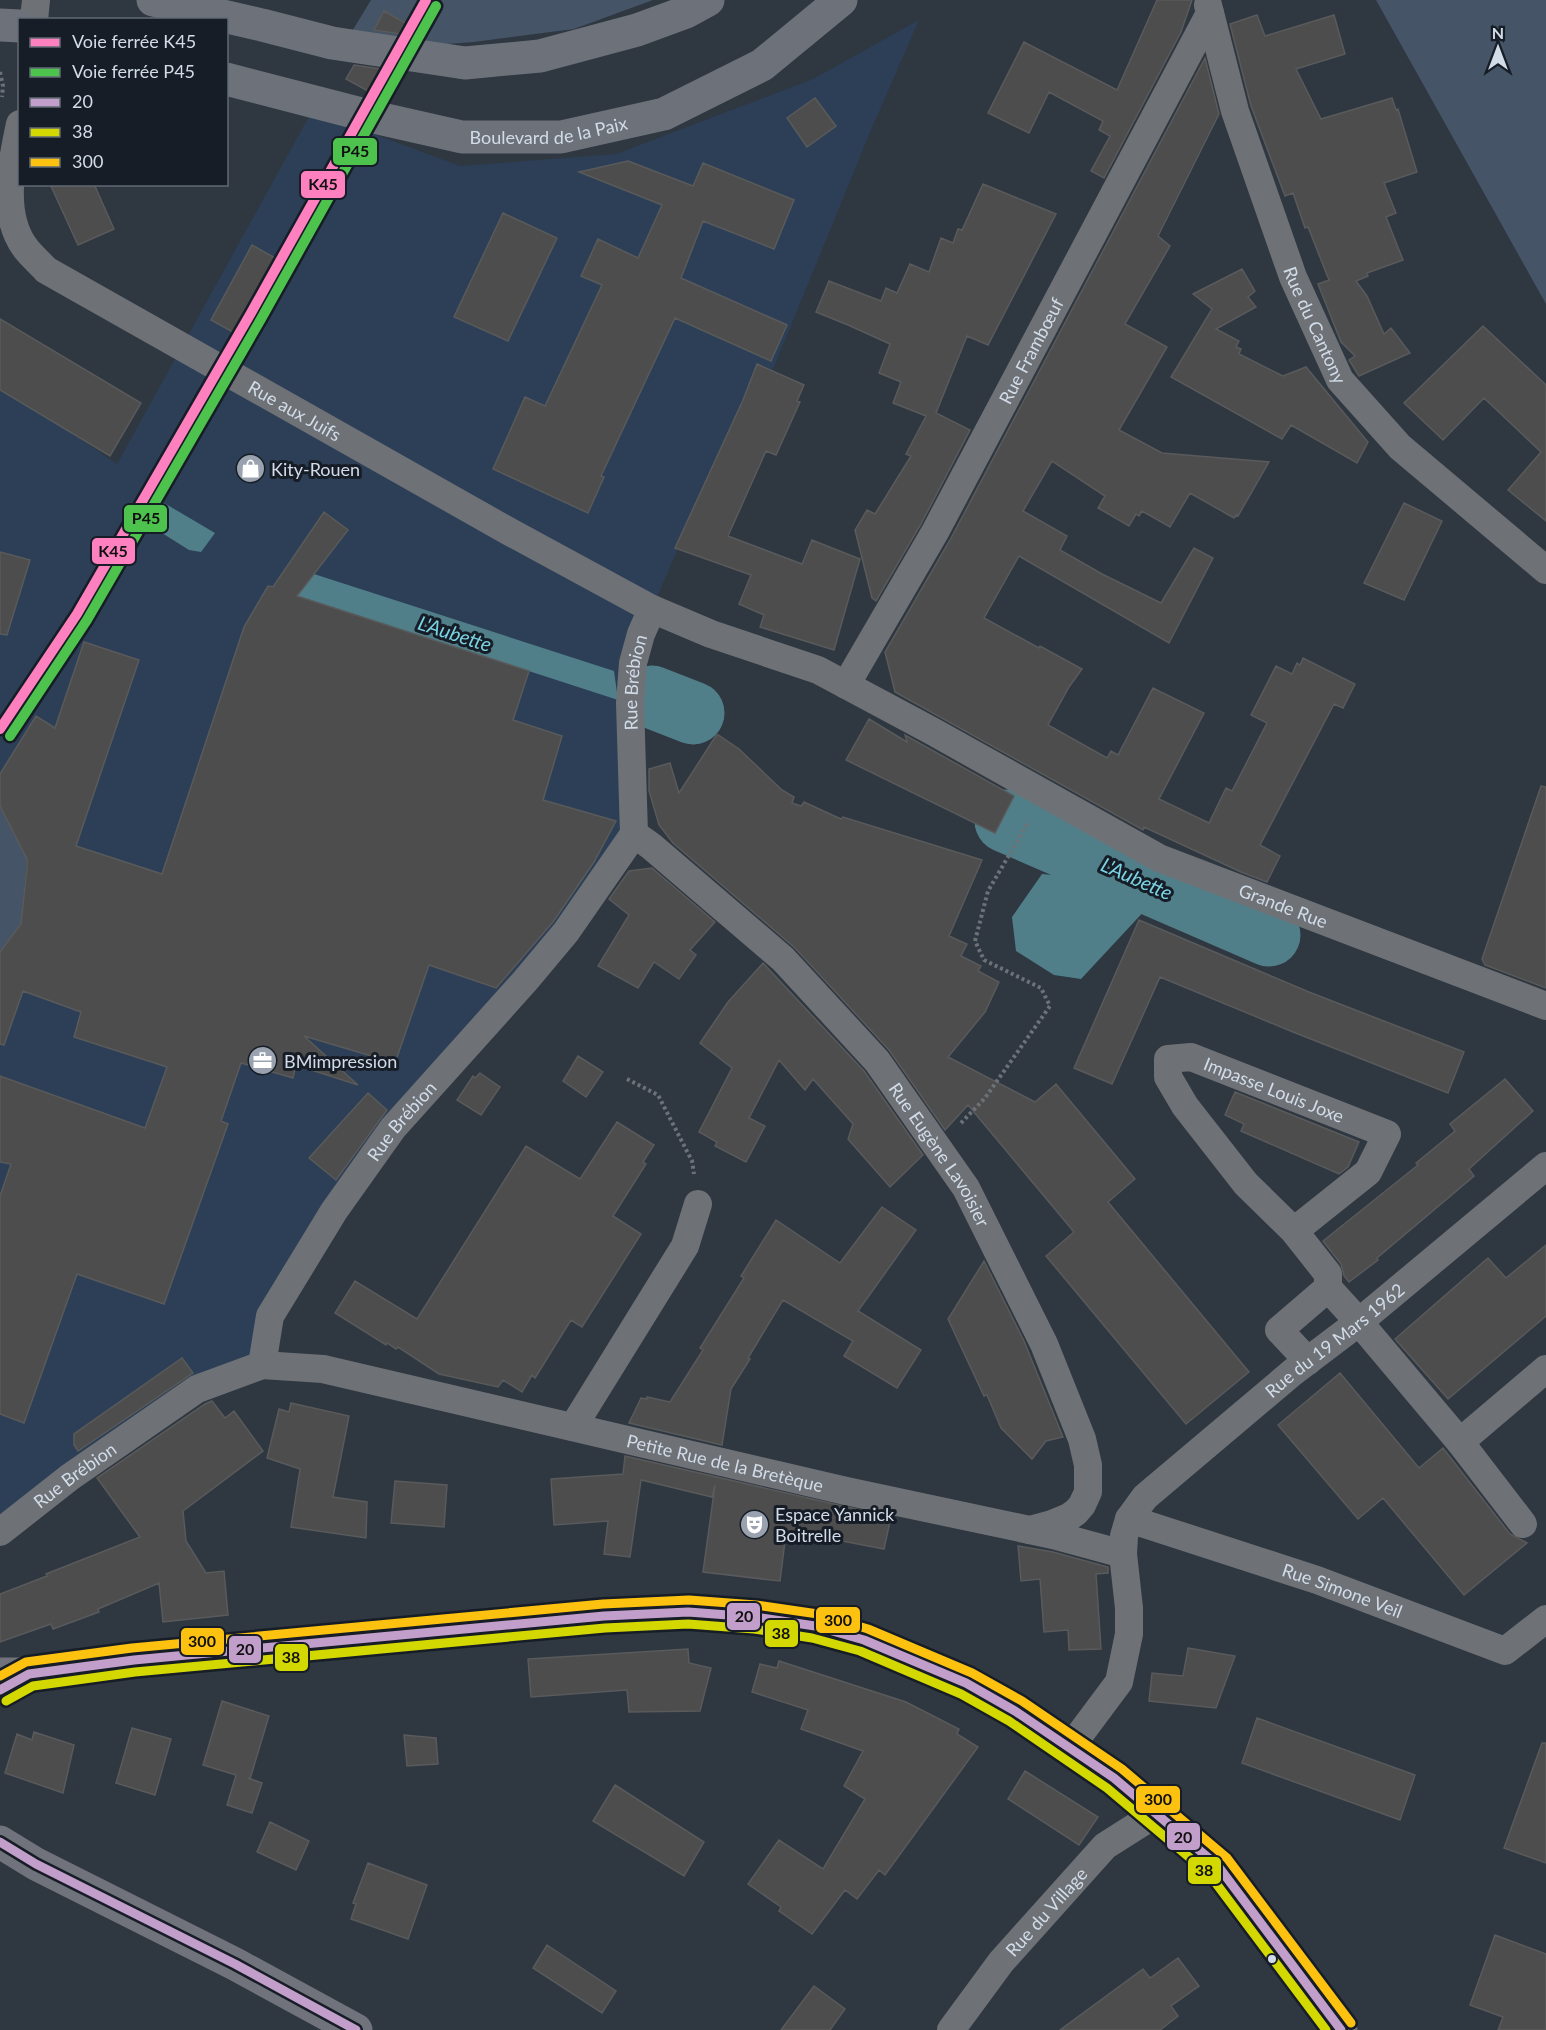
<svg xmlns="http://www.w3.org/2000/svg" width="1546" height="2030" viewBox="0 0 1546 2030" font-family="Lato,sans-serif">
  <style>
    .built { fill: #2d3f56 }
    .green { fill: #455466 }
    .water { fill: #507f8a }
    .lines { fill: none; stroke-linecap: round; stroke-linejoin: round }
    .river { stroke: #507f8a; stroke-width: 63 }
    .building { fill: #4d4d4d; stroke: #595a5b; stroke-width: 1.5 }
    .path { stroke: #6d7278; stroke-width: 4; stroke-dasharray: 3 3; stroke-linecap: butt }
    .street { stroke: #6e7277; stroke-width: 28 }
    .secondary { stroke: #70737b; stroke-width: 33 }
    .primary { stroke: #6d727a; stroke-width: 33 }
    .bus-1-casing { stroke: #161d26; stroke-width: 14 }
    .bus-2-casing { stroke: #161d26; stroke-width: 14 }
    .bus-3-casing { stroke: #161d26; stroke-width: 14 }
    .bus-1 { stroke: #c29fca; stroke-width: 9 }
    .bus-2 { stroke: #d3d800; stroke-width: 9 }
    .bus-3 { stroke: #fdc210; stroke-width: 9 }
    .rail-1-casing { stroke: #161d26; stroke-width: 15 }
    .rail-2-casing { stroke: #161d26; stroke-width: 15 }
    .rail-1 { stroke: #ff80bf; stroke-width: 10 }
    .rail-2 { stroke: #4dc24d; stroke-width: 10 }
    .bus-dot { fill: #d2dce8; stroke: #161d26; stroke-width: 2 }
    .labels { text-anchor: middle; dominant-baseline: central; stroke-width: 6; stroke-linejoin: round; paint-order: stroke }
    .street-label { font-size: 18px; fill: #d2dce8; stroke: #161d26 }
    .poi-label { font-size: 18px; fill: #d2dce8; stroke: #161d26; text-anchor: start }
    .water-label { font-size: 20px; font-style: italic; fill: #7bd2e3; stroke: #161d26 }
    .line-badge { stroke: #161d26; stroke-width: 2 }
    .pale-badge-label { font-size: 16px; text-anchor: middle; font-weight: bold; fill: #111 }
  </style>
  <rect width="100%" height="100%" fill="#2f3741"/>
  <path class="built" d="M919,20L871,130L761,399L746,393L641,634L634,834L393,1128L266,1349L0,1532V384L117,464L312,111L460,166L616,154L813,79Z"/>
  <path class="green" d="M371,0H653L574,29L474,42L433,45L351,33Z
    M1376,0H1546V304Z
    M0,806L27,859L21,924L0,952Z"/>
  <path class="water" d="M159,500L215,533L201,552L189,550L146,523Z
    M314,574L614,671L618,700L285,592Z
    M1042,874L1074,877L1148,907L1081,979L1054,975L1016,951L1012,917Z"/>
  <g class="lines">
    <path class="river" d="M652,697L693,713
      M1006,821L1269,935"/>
  </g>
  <path class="building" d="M1157,0H1192L1181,32L1104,178L1091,171L1110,136L1099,130L1103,121L1049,92L1029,133L988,113L1024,42L1117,90Z
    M384,11L423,33L421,37L374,30Z
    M1257,15L1265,36L1334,15L1345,54L1296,69L1321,119L1392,98L1396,110L1398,109L1417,172L1384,183L1396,213L1386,217L1403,260L1367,273L1368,276L1356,281L1367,296L1384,334L1391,328L1410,353L1359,376L1349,360L1355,356L1341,342L1318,284L1329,280L1308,227L1305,228L1293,193L1285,196L1251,106L1230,24Z
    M1205,58L1219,114L1158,236L1170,246L1125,324L1167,347L1119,430L1162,453L1269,462L1238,516L1236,515L1234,518L1190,493L1170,527L1142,511L1139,516L1136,514L1129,526L1098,508L1105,496L1052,461L1023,511L1067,536L1060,550L1102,574L1161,603L1194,548L1213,558L1169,643L1019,556L984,618L1039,648L1040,646L1082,669L1069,687L1048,725L1107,758L1111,751L1118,755L1153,688L1204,713L1159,799L1209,823L1226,788L1232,791L1267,723L1251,715L1276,666L1292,674L1297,663L1300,665L1303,658L1355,684L1343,708L1334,704L1260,845L1280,856L1267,882L1241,872L1144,827L1143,830L895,692L885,652L950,540Z
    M354,65L402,72L386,101L346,79Z
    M815,98L836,126L807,147L787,118Z
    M628,161L693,186L703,163L794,200L774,249L703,221L681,278L787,325L771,361L675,318L601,476L604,477L588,513L493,469L525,397L545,406L602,285L581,276L598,239L638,258L662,205L579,172Z
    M50,184H94L114,229L78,245Z
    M983,184L1056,214L988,345L967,336L936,413L970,430L921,524L876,601L872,598L855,530L867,510L875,514L911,456L906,454L926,416L893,403L901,382L879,373L890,344L848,325L816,312L829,281L881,301L886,288L897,293L910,264L929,272L941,238L953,243L958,229L962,230Z
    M503,213L557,238L508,341L454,317Z
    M252,245L291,267L249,341L211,320Z
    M1242,269L1255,291L1248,297L1256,307L1216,329L1239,341L1236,347L1241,349L1239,354L1283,376L1306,367L1368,442L1357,463L1291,425L1282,439L1171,377L1212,309L1193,294Z
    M0,319L141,403L110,456L0,390Z
    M1483,326L1546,385V521L1508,490L1541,452L1484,398L1443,440L1404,403Z
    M757,364L804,385L797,401L800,402L776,455L766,451L728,536L802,564L812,540L860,559L834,650L760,627L764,615L739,604L751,575L675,548L743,400Z
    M1404,503L1442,521L1404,600L1364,583Z
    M324,512L348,530L297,596L529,671L513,720L562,736L543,800L616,821L594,862L553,922L496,988L429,965L395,1063L304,1036L358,1085L296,1065L293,1078L241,1063L221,1121L228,1124L164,1304L77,1274L24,1423L0,1414V1196L11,1164L0,1162V1076L145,1128L167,1067L74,1037L81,1012L23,991L4,1045L0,1044V952L21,924L27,867V859L0,806V774L36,716L55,728L84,642L139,660L76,846L162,874L244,627L268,586L273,587Z
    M0,552L30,560L7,635L0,634Z
    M869,719L907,742L905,735L1014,796L995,833L846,760Z
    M717,734L739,749L782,790L794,797L792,803L801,806L804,802L841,819L843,817L982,860L949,936L967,944L961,956L981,966L978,971L999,982L985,1012L948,1057L1035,1102L1056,1084L1135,1179L1108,1202L1249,1372L1186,1424L1046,1256L1074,1232L968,1105L945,1130L889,1050L795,948L673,843L659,825L649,791V769L670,763L679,793Z
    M1541,786L1546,787V988L1485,965L1482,959Z
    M652,868L715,922L690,950L696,955L679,979L654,962L638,988L598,966L629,915L609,899L629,871Z
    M1139,920L1309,992L1464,1052L1448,1093L1293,1032L1160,977L1112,1084L1074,1068Z
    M763,963L864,1071L923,1155L890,1187L848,1139L853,1124L813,1079L805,1090L779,1060L749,1118L765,1126L746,1162L715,1146L717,1142L699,1132L732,1068L700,1043L728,1002Z
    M578,1056L603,1072L586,1097L563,1081Z
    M480,1073L500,1087L481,1115L457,1100L473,1076L475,1078Z
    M1505,1079L1533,1111L1469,1169L1474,1176L1377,1258L1378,1260L1349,1282L1344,1276L1341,1264L1323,1241L1418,1165L1416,1163L1455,1131L1450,1124Z
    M1235,1092L1359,1142L1348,1167L1339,1174L1241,1131L1244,1124L1225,1115Z
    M368,1093L387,1110L336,1180L309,1158Z
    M617,1122L654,1145L643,1162L646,1164L613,1216L641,1234L582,1327L571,1320L535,1378L532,1375L522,1392L503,1380L498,1387L439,1374L398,1347L396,1349L387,1343L386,1345L335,1313L355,1281L417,1319L526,1146L580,1179Z
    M882,1207L916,1230L858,1311L921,1350L897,1388L844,1356L853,1341L783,1300L748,1358L750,1359L731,1389L722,1445L629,1423L641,1398L647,1399V1397L670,1402L703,1350L700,1348L744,1278L741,1276L776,1220L840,1263Z
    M1546,1245V1316L1448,1399L1395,1339L1488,1258L1506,1278Z
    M984,1261L1024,1341L1063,1437L1046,1441L1032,1459L1001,1428L987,1395L984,1396L948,1319Z
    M182,1358L193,1373L78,1451L74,1445V1434Z
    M1340,1373L1419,1468L1443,1448L1510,1534L1527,1543L1464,1595L1383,1498L1358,1519L1278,1425Z
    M212,1401L225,1418L234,1411L263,1451L183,1511L186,1541L206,1573L224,1571L228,1615L163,1622L159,1583L98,1609L99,1612L53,1629L51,1624L0,1642V1594L47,1576L46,1574L140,1537L97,1478L205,1404Z
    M291,1403L349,1416L333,1497L367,1502L366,1538L291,1527L300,1469L267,1458L279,1409L289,1412Z
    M625,1456L891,1517L884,1549L827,1538L826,1542L786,1533L780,1581L703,1572L715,1485L712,1497L641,1480L630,1557L604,1554L608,1521L554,1525L551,1479L623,1474Z
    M395,1481L447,1485L444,1527L391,1523Z
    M1018,1546L1053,1552L1108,1567V1573L1096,1574L1101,1649L1069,1650L1068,1630L1044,1632L1040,1579L1021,1581Z
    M1188,1648L1235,1656L1216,1708L1149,1701L1152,1673L1183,1676Z
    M688,1649L689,1663L711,1668L700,1711L629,1712L627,1690L531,1697L528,1659Z
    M779,1661L906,1702L959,1729L957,1734L978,1747L885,1875L879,1870L857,1899L845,1890L812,1934L779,1911L781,1907L748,1884L779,1840L823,1869L865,1799L844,1786L863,1751L801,1729L808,1710L752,1692L760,1664L777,1668Z
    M222,1701L269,1716L250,1779L248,1778L262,1783L252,1813L227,1805L236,1775L203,1765Z
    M1257,1718L1415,1775L1400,1820L1242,1763Z
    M132,1728L171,1739L155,1795L116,1783Z
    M34,1732L74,1745L63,1793L5,1773L17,1734L32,1740Z
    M404,1735L436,1738L438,1764L407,1766Z
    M1542,1743H1546V1863L1504,1848Z
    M1025,1771L1098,1817L1079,1845L1008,1799Z
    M615,1785L704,1842L684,1876L593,1821Z
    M270,1822L309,1841L296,1870L257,1852Z
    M368,1863L427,1885L408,1939L351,1919L356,1904L353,1903Z
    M1495,1935L1546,1954V2030H1498L1503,2017L1470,2005Z
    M547,1945L616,1991L602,2013L533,1968Z
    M1178,1958L1199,1986L1171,2006L1178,2016L1160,2030H1060L1143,1969L1150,1978Z
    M814,1986L845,2009L830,2030H781Z"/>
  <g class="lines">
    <path class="path" d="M0,72L3,86L2,97
      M627,1079L658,1095L692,1161L694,1174
      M961,1123L985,1098L1050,1006L1041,988L984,960L975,941L988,891L1029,821"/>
    <g class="street">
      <path id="s1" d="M1208,5L1235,111L1293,277L1340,380L1400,447L1546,570"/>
      <path d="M34,20L36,0"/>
      <path id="s2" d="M20,124C12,162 0,211 24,246C30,255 39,262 46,270L510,532L652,609L711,634L818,670L932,731L1159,858L1546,1006"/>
      <path id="s3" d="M846,685L935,532L1210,13"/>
      <path id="s4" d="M634,834L651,846L783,959L877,1061L966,1188L1044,1344L1082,1439L1088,1465V1492L1082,1505L1076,1512L1069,1517L1052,1524L1030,1530"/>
      <path id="s5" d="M1294,1231L1246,1184L1185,1106L1168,1077V1059L1191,1057L1387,1134L1368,1172L1294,1231L1328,1274V1288"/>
      <path d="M1308,1361L1279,1330L1328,1288L1359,1322L1460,1442L1546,1369"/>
      <path id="s6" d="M262,1365L323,1369L846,1491L1053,1535L1123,1554"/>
      <path d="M573,1427L685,1246L698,1204"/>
      <path d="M1460,1442L1523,1524"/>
      <path id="s7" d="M1129,1519L1317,1580L1505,1651L1546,1619"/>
      <path id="s8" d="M0,1532L70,1477L197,1389L262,1365L270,1316L334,1211L393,1128L525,981L566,932L634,834L630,703L633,663L641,634L652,609"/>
      <path id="s9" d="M1069,1749L1119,1682L1129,1634V1608L1123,1554L1124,1536L1129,1519L1145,1497L1293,1372L1359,1322L1546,1166"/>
      <path id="s10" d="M951,2030L1001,1962L1105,1846L1157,1813"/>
    </g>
    <path class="secondary" d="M0,1674H29L134,1660L604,1616L688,1612L755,1617L815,1626L864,1640L911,1659L966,1683L1015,1711L1114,1778L1180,1832L1218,1866L1341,2030
      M0,1842L36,1864L235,1964L356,2030"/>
    <g class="primary">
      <path d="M153,0L262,25L332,43L465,63L540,56L637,30L686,12L708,0"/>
      <path d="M0,25L20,26"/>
      <path id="s11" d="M226,79L369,116L462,137H561L664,114L762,65L841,0"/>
    </g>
    <defs>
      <path id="bus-1" d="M0,1690L29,1674L134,1660L604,1616L688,1612L755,1617L815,1626L864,1640L966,1683L1015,1711L1114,1778L1218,1866L1341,2030
        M0,1842L36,1864L235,1964L356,2030"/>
      <path id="bus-2" d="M6,1701L33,1686L135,1672L605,1628L688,1624L754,1629L812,1638L860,1651L961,1694L1009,1721L1107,1788L1209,1874L1326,2030"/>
      <path id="bus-3" d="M0,1676L26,1662L132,1648L603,1604L689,1600L756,1605L818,1614L868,1629L972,1673L1022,1701L1122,1769L1227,1858L1351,2023"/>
    </defs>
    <use href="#bus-1" class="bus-1-casing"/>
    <use href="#bus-2" class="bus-2-casing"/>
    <use href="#bus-3" class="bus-3-casing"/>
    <use href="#bus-1" class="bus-1"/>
    <use href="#bus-2" class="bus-2"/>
    <use href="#bus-3" class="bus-3"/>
    <defs>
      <path id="rail-1" d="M0,729L77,614L251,313L426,0"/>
      <path id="rail-2" d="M10,736L87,620L261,319L436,6"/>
    </defs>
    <use href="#rail-1" class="rail-1-casing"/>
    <use href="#rail-2" class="rail-2-casing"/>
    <use href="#rail-1" class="rail-1"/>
    <use href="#rail-2" class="rail-2"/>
  </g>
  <defs>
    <symbol id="shop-disc" viewBox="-11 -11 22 22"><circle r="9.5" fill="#99a2ae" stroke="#161d26"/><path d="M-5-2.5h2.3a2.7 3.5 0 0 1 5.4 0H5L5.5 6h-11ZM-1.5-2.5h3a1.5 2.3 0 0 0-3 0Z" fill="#fff"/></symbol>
    <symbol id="office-disc" viewBox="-11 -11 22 22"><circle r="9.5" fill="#99a2ae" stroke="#161d26"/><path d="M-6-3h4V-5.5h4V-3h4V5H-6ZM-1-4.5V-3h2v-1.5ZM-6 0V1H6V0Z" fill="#fff"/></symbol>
    <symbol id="theatre-disc" viewBox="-11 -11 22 22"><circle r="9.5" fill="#99a2ae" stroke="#161d26"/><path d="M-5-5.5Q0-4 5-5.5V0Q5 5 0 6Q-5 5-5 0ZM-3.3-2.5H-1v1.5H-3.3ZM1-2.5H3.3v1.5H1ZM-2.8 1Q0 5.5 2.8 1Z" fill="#fff"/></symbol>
  </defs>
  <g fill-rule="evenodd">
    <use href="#shop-disc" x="234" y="452" width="33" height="33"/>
    <use href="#office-disc" x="246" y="1044" width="33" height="33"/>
    <use href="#theatre-disc" x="738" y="1508" width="33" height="33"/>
  </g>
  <circle class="bus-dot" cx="1272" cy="1959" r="5"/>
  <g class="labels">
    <g class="street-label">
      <text stroke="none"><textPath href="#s11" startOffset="330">Boulevard de la Paix</textPath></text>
      <text stroke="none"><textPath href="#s1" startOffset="338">Rue du Cantony</textPath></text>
      <text stroke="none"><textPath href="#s3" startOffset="382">Rue Frambœuf</textPath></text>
      <text stroke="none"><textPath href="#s2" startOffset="444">Rue aux Juifs</textPath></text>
      <text stroke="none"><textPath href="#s8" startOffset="1120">Rue Brébion</textPath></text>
      <text stroke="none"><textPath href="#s2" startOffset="1552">Grande Rue</textPath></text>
      <text stroke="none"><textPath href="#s5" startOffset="330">Impasse Louis Joxe</textPath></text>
      <text stroke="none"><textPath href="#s8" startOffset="598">Rue Brébion</textPath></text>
      <text stroke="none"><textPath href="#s4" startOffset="446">Rue Eugène Lavoisier</textPath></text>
      <text stroke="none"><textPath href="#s9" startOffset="522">Rue du 19 Mars 1962</textPath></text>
      <text stroke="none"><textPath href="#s6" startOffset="474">Petite Rue de la Bretèque</textPath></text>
      <text stroke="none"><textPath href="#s8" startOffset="94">Rue Brébion</textPath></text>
      <text stroke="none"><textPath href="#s7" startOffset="225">Rue Simone Veil</textPath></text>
      <text stroke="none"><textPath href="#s10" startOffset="152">Rue du Village</textPath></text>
    </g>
    <g class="poi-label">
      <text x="271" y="469">Kity-Rouen</text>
      <text x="284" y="1061">BMimpression</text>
      <text x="775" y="1514">Espace Yannick<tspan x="775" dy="21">Boitrelle</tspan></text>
    </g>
    <g class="water-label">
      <text transform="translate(455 633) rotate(18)">L'Aubette</text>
      <text transform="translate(1137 878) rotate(24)">L'Aubette</text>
    </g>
  </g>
  <g class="line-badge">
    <rect x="332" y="137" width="46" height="29" rx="6" fill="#4dc24d"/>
    <rect x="300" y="170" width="46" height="29" rx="6" fill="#ff80bf"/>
    <rect x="123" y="504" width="45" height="29" rx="6" fill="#4dc24d"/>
    <rect x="91" y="537" width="45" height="28" rx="6" fill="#ff80bf"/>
    <rect x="726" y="1602" width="35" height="29" rx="6" fill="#c29fca"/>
    <rect x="815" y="1606" width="46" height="28" rx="6" fill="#fdc210"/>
    <rect x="764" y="1619" width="35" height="29" rx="6" fill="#d3d800"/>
    <rect x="180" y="1627" width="45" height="29" rx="6" fill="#fdc210"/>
    <rect x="228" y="1635" width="34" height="29" rx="6" fill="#c29fca"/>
    <rect x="274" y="1643" width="35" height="29" rx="6" fill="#d3d800"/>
    <rect x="1135" y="1785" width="46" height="29" rx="6" fill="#fdc210"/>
    <rect x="1166" y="1822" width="35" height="29" rx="6" fill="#c29fca"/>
    <rect x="1187" y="1856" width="35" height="29" rx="6" fill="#d3d800"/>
  </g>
  <g class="pale-badge-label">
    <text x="355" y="157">P45</text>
    <text x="323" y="190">K45</text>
    <text x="146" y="524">P45</text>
    <text x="113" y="557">K45</text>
    <text x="744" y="1622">20</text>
    <text x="838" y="1626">300</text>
    <text x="781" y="1639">38</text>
    <text x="202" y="1647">300</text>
    <text x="245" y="1655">20</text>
    <text x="291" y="1663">38</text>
    <text x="1158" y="1805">300</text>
    <text x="1183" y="1843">20</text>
    <text x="1204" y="1876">38</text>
  </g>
  <rect x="18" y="18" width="210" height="168" fill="#161d26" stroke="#616974" stroke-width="1.5"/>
  <rect x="30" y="38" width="30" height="9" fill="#ff80bf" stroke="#616974" stroke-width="1.5"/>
  <text x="72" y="48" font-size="18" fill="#d2dce8">Voie ferrée K45</text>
  <rect x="30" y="68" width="30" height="9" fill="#4dc24d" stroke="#616974" stroke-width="1.5"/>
  <text x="72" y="78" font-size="18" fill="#d2dce8">Voie ferrée P45</text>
  <rect x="30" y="98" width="30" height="9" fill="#c29fca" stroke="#616974" stroke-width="1.5"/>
  <text x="72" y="108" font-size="18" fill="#d2dce8">20</text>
  <rect x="30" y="128" width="30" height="9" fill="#d3d800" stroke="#616974" stroke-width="1.5"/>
  <text x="72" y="138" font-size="18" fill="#d2dce8">38</text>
  <rect x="30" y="158" width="30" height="9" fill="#fdc210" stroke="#616974" stroke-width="1.5"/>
  <text x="72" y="168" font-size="18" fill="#d2dce8">300</text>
  <g transform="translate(1498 48)" stroke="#161d26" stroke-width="4.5" paint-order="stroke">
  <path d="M0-4.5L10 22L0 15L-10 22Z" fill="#d2dce8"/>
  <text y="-9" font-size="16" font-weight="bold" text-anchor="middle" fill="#d2dce8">N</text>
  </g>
</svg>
